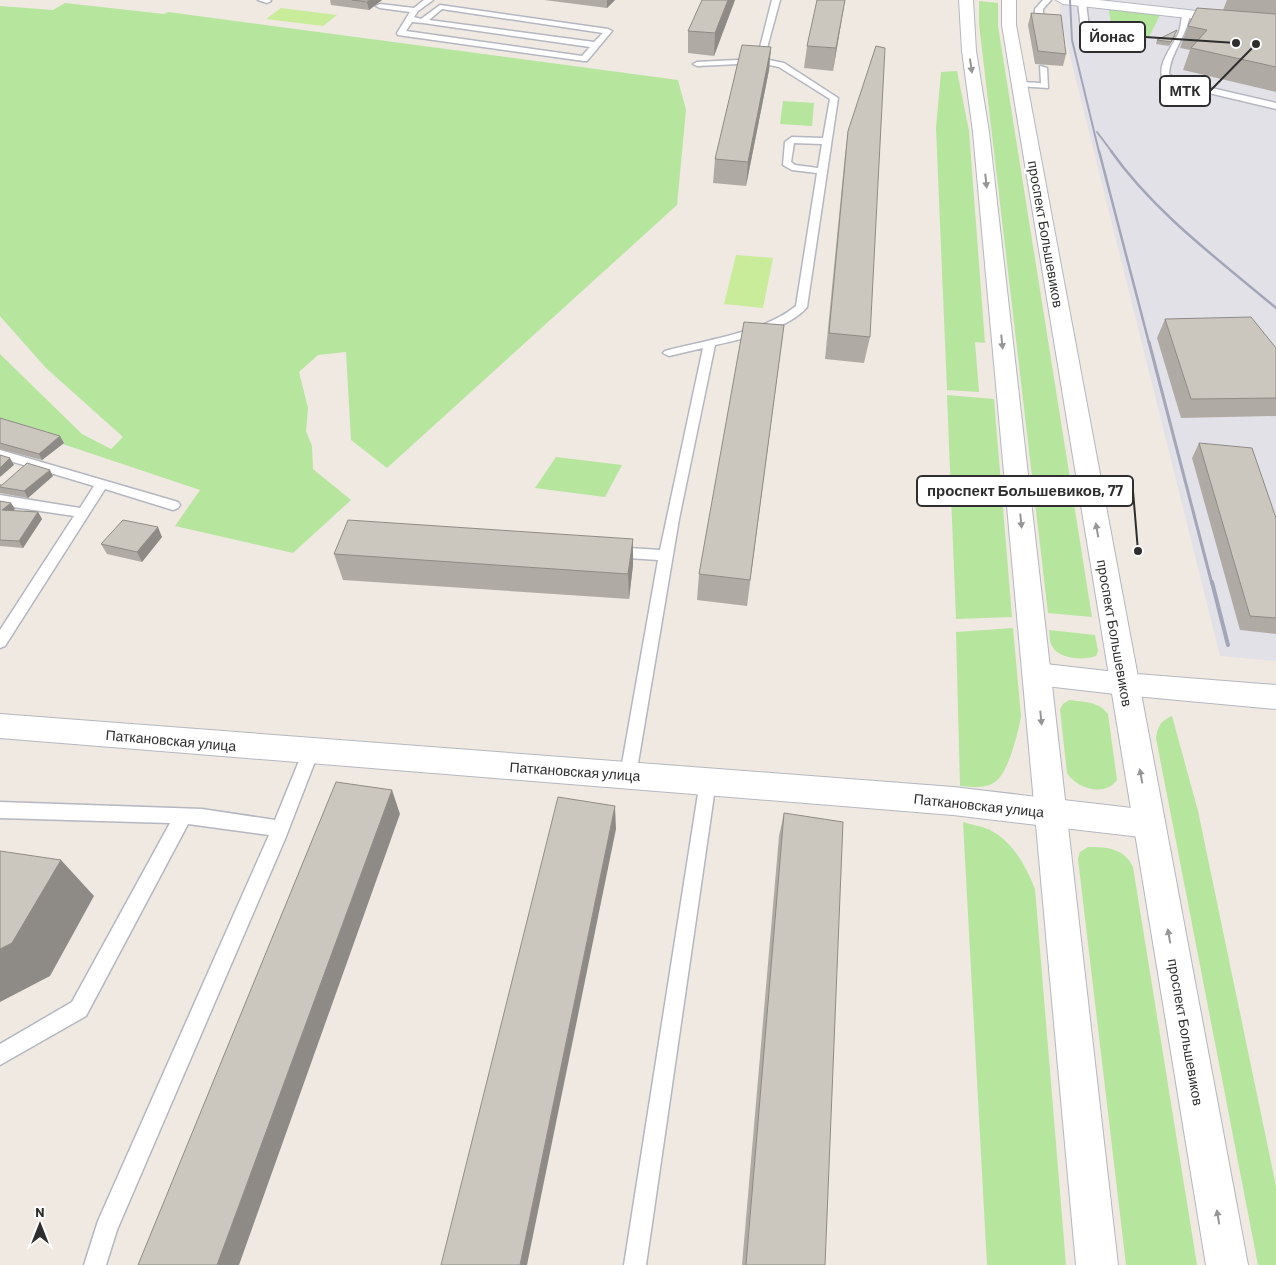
<svg xmlns="http://www.w3.org/2000/svg" width="1276" height="1265" viewBox="0 0 1276 1265" font-family="Barlow,sans-serif">
  <style>
    .industrial { fill: #e3e1e8 }
    .green { fill: #b6e59e }
    .pitch { fill: #c9ec9a }
    .lines { fill: none; stroke-linecap: round; stroke-linejoin: round }
    .service-casing { stroke: #b4b7c1; stroke-width: 3 }
    .minor-casing { stroke: #b4b7c1; stroke-width: 2 }
    .secondary-casing { stroke: #b4b7c1; stroke-width: 2 }
    .service { fill: #fff; fill-rule: evenodd }
    .minor { fill: #fff; fill-rule: evenodd }
    .secondary { fill: #fff; fill-rule: evenodd }
    .rail-far3 { stroke: #a3a6b8; stroke-width: 2 }
    .rail-far2 { stroke: #a3a6b8; stroke-width: 2.5 }
    .rail-far1 { stroke: #a3a6b8; stroke-width: 3 }
    .rail { stroke: #a3a6b8; stroke-width: 4 }
    .wall { fill: #afaba4 }
    .shaded-wall { fill: #8e8b86 }
    .building { fill: #cbc7bf; stroke: #8e8b86 }
    .oneway { fill: #969696 }
    .labels { text-anchor: middle; dominant-baseline: central; stroke-width: 5; stroke-linejoin: round; paint-order: stroke }
    .street-label { font-size: 14px; fill: #2e2e2e; stroke: #fff }
    .leader { fill: none; stroke: #2e2e2e; stroke-width: 2 }
    .callout-dot { fill: #2e2e2e; stroke: #fff; stroke-width: 2 }
    .callout { fill: #fff; stroke: #2e2e2e; stroke-width: 2 }
    .callout-label { font-size: 15px; text-anchor: middle; font-weight: bold; fill: #2e2e2e }
  </style>
  <rect width="100%" height="100%" fill="#efe9e1"/>
  <path class="industrial" d="M1097,0H1276V20Z
    M1060,5L1276,27V661L1220,656L1060,16Z"/>
  <path class="green" d="M979,1L998,3V26L1092,617L1048,613L979,24Z
    M65,3L164,14L168,12L678,80L686,110L677,205L387,468L351,440L346,352L318,355L299,372L308,408L306,431L312,446L313,469L351,500L293,553L175,526L200,490L0,423V354L82,434L111,449L123,437L46,368L0,316V6L53,10Z
    M1107,9L1160,15L1149,37L1112,31L1109,11Z
    M957,71L969,131L985,343L975,342L979,392L947,390L936,128L941,72Z
    M783,101L814,103L812,126L780,124Z
    M947,395L994,399L1012,617L956,619Z
    M556,457L622,465L605,497L535,488Z
    M1013,628L1021,716C1018,733 1009,772 995,782C985,789 972,787 960,786L956,632Z
    M1049,630L1095,635L1098,651L1096,656C1084,661 1058,659 1052,646C1049,642 1050,635 1049,630Z
    M1069,700C1083,702 1099,701 1108,714L1117,780C1105,797 1077,789 1067,773L1060,709L1063,704Z
    M1172,716L1198,811L1276,1186V1265H1258L1156,738C1158,725 1161,721 1172,716Z
    M963,822C972,825 982,826 990,830C1013,842 1026,866 1035,889L1066,1265H987Z
    M1088,847C1107,847 1124,848 1133,867L1197,1265H1126L1078,859L1080,852Z"/>
  <path class="pitch" d="M281,8L337,15L323,26L266,19Z
    M736,255L773,258L763,308L724,304Z"/>
  <g class="lines">
    <defs>
      <path id="service" d="M258,0H270L271,1L267,3Z
        M424,0H433L418,11L414,17L421,19L440,5L608,29L612,31L587,61H584L398,35L397,33L410,12L380,8L376,6L380,4L414,8ZM442,9L603,33L594,42L429,20ZM412,22L423,23L590,47L582,56L406,31Z
        M772,0H780L764,59L784,63L838,98L807,307C789,329 742,339 715,345L679,519L636,775L634,780L628,782L622,780L620,775L658,560L614,557L609,556L607,552L609,548L614,547L660,550L703,348L669,356L663,353L665,351C705,340 763,333 796,306L817,173L792,170L783,165L785,142L792,137L823,138L830,99L779,67L760,63L697,66L693,64L697,62L757,59ZM794,143L822,144L818,168L795,165L791,162Z
        M1043,0H1051L1043,9V23L1039,25L1035,23V9Z
        M1081,0L1086,2L1089,29L1085,31L1081,29L1078,2Z
        M1183,12L1190,14C1187,36 1170,53 1169,74L1177,80L1276,103V109L1171,84L1162,77C1158,62 1173,46 1179,32C1181,26 1181,19 1183,12Z
        M1040,66L1047,68L1048,88L1017,86L1016,84L1020,82L1041,83Z
        M0,450L178,502L180,505L178,508L173,510L105,489L5,646L0,648V630L74,516L0,505V495L80,508L94,486L0,458Z
        M311,744L317,746L319,751L285,839L117,1230L106,1265H84L98,1221L269,835L188,824L86,1016L0,1065V1044L72,1002L170,823L0,818V802L202,809L275,820L303,751L305,746Z
        M708,774L714,776L716,781L646,1265H624L700,781L702,776Z"/>
      <path id="minor" d="M1056,0H1099L1276,20V28L1063,4Z
        M1037,663L1124,673L1276,685V709L1124,695L1037,685L1027,682L1023,674L1027,666Z
        M0,714L953,787L1149,810L1160,814L1165,824L1160,834L1149,838L953,815L0,738Z"/>
      <path id="secondary" d="M959,0H973L976,51L989,132L1118,1265H1076L973,132L962,51Z
        M1002,0H1016V25L1248,1265H1206L1002,25Z"/>
    </defs>
    <use href="#service" class="service-casing"/>
    <use href="#minor" class="minor-casing"/>
    <use href="#secondary" class="secondary-casing"/>
    <use href="#service" class="service"/>
    <use href="#minor" class="minor"/>
    <use href="#secondary" class="secondary"/>
    <path class="rail-far3" d="M1070,0L1072,40L1099,152
      M1097,132L1112,152"/>
    <path class="rail-far2" d="M1099,151L1149,343
      M1111,151C1155,213 1218,259 1276,308"/>
    <path class="rail-far1" d="M1149,342L1212,584"/>
    <path class="rail" d="M1212,582L1228,645"/>
  </g>
  <path class="wall" d="M330,0H382L369,10L331,5Z
    M544,0H615L607,8Z
    M735,0L714,56L688,53V31Z
    M845,0L833,71L804,68L807,46Z
    M1227,0H1276V92L1183,70L1190,50L1180,48L1188,26L1223,10Z
    M1031,13L1066,54L1063,66L1035,64L1028,25Z
    M1176,35L1169,46L1156,44L1157,40Z
    M771,47L769,70L746,186L713,183L715,159Z
    M848,131L870,337L864,363L825,359L845,155Z
    M1165,319L1276,348V416L1181,418L1157,338Z
    M784,325L747,606L697,600L699,574Z
    M0,418L64,443L42,460L0,449Z
    M1199,443L1276,518V634L1240,630L1192,458Z
    M53,476L28,498L0,493V485Z
    M0,501L11,503L15,509L13,511L38,512L42,519L23,548L0,546Z
    M162,537L142,562L107,554L101,544Z
    M633,539V565L629,599L343,580L334,554Z
    M784,813L825,1265H742L779,836Z"/>
  <path class="shaded-wall" d="M370,0H382L369,10L367,2Z
    M607,0H615L607,8Z
    M728,0H735L714,56L715,33Z
    M845,0L833,71L836,48Z
    M771,47L769,70L746,186L748,162Z
    M60,436L64,443L42,460L39,454Z
    M10,458L14,465L0,477V468Z
    M50,470L53,476L28,498L24,491Z
    M11,503L15,509L6,517L2,510Z
    M38,512L42,519L23,548L19,541Z
    M158,527L162,537L142,562L137,552Z
    M633,539V565L629,599L628,574Z
    M392,790L400,814L239,1265H217Z
    M615,806L616,829L527,1265H520Z
    M61,860L94,896L50,976L0,1002V949Z"/>
  <path class="building" d="M352,0H370L367,2Z
    M702,0H728L715,33L688,31Z
    M817,0H845L836,48L807,46Z
    M1197,8L1276,14V67L1191,48L1207,30L1188,26Z
    M1031,13L1061,15L1066,54L1038,51Z
    M1177,30L1171,42L1157,40Z
    M742,45L771,47L748,162L715,159Z
    M876,46L885,48L870,337L829,333L848,131Z
    M1251,317L1276,348V398L1191,399L1165,319Z
    M744,322L784,325L750,580L699,574Z
    M0,418L60,436L39,454L0,443Z
    M1199,443L1252,448L1276,518V618L1250,616Z
    M0,455L10,458L0,468Z
    M27,463L50,470L24,491L0,487V485H2Z
    M0,501L11,503L2,510L38,512L19,541L0,540Z
    M123,520L158,527L137,552L101,544Z
    M348,520L633,539L628,574L334,554Z
    M336,782L392,790L217,1265H138Z
    M558,797L615,806L520,1265H441Z
    M784,813L843,822L825,1265H746Z
    M0,851L61,860L12,943L0,949Z"/>
  <defs><path id="oneway-solid" d="M-6-.8H1V-3.2L6.5 0L1 3.2V.8H-6Z" transform="scale(1.25)"/></defs>
  <g class="oneway">
    <use href="#oneway-solid" transform="translate(971 66) rotate(82)"/>
    <use href="#oneway-solid" transform="translate(986 181) rotate(84)"/>
    <use href="#oneway-solid" transform="translate(1002 342) rotate(84)"/>
    <use href="#oneway-solid" transform="translate(1021 521) rotate(84)"/>
    <use href="#oneway-solid" transform="translate(1097 530) rotate(-100)"/>
    <use href="#oneway-solid" transform="translate(1041 718) rotate(84)"/>
    <use href="#oneway-solid" transform="translate(1141 776) rotate(-100)"/>
    <use href="#oneway-solid" transform="translate(1169 936) rotate(-100)"/>
    <use href="#oneway-solid" transform="translate(1218 1217) rotate(-100)"/>
  </g>
  <g class="labels">
    <g class="street-label">
      <text transform="translate(1046 234) rotate(80)">проспект Большевиков</text>
      <text transform="translate(1115 633) rotate(80)">проспект Большевиков</text>
      <text transform="translate(171 740) rotate(5)">Паткановская улица</text>
      <text transform="translate(575 771) rotate(4)">Паткановская улица</text>
      <text transform="translate(979 805) rotate(6)">Паткановская улица</text>
      <text transform="translate(1186 1032) rotate(80)">проспект Большевиков</text>
    </g>
  </g>
  <path class="leader" d="M1236 43L1145 37M1256 44L1210 91M1138 551L1133 491"/>
  <g class="callout-dot">
    <circle cx="1236" cy="43" r="5"/>
    <circle cx="1256" cy="44" r="5"/>
    <circle cx="1138" cy="551" r="5"/>
  </g>
  <g class="callout">
    <rect x="1080" y="22" width="65" height="30" rx="5"/>
    <rect x="1160" y="76" width="50" height="30" rx="5"/>
    <rect x="917" y="476" width="216" height="30" rx="5"/>
  </g>
  <g class="callout-label">
    <text x="1112" y="42">Йонас</text>
    <text x="1185" y="96">МТК</text>
    <text x="1025" y="496">проспект Большевиков, 77</text>
  </g>
  <g transform="translate(40 1225)" stroke="#ffffff" stroke-width="4" paint-order="stroke">
  <path d="M0-4L9 19L0 12L-9 19Z" fill="#2e2e2e"/>
  <text y="-8" font-size="14" font-weight="bold" text-anchor="middle" fill="#2e2e2e">N</text>
  </g>
</svg>
